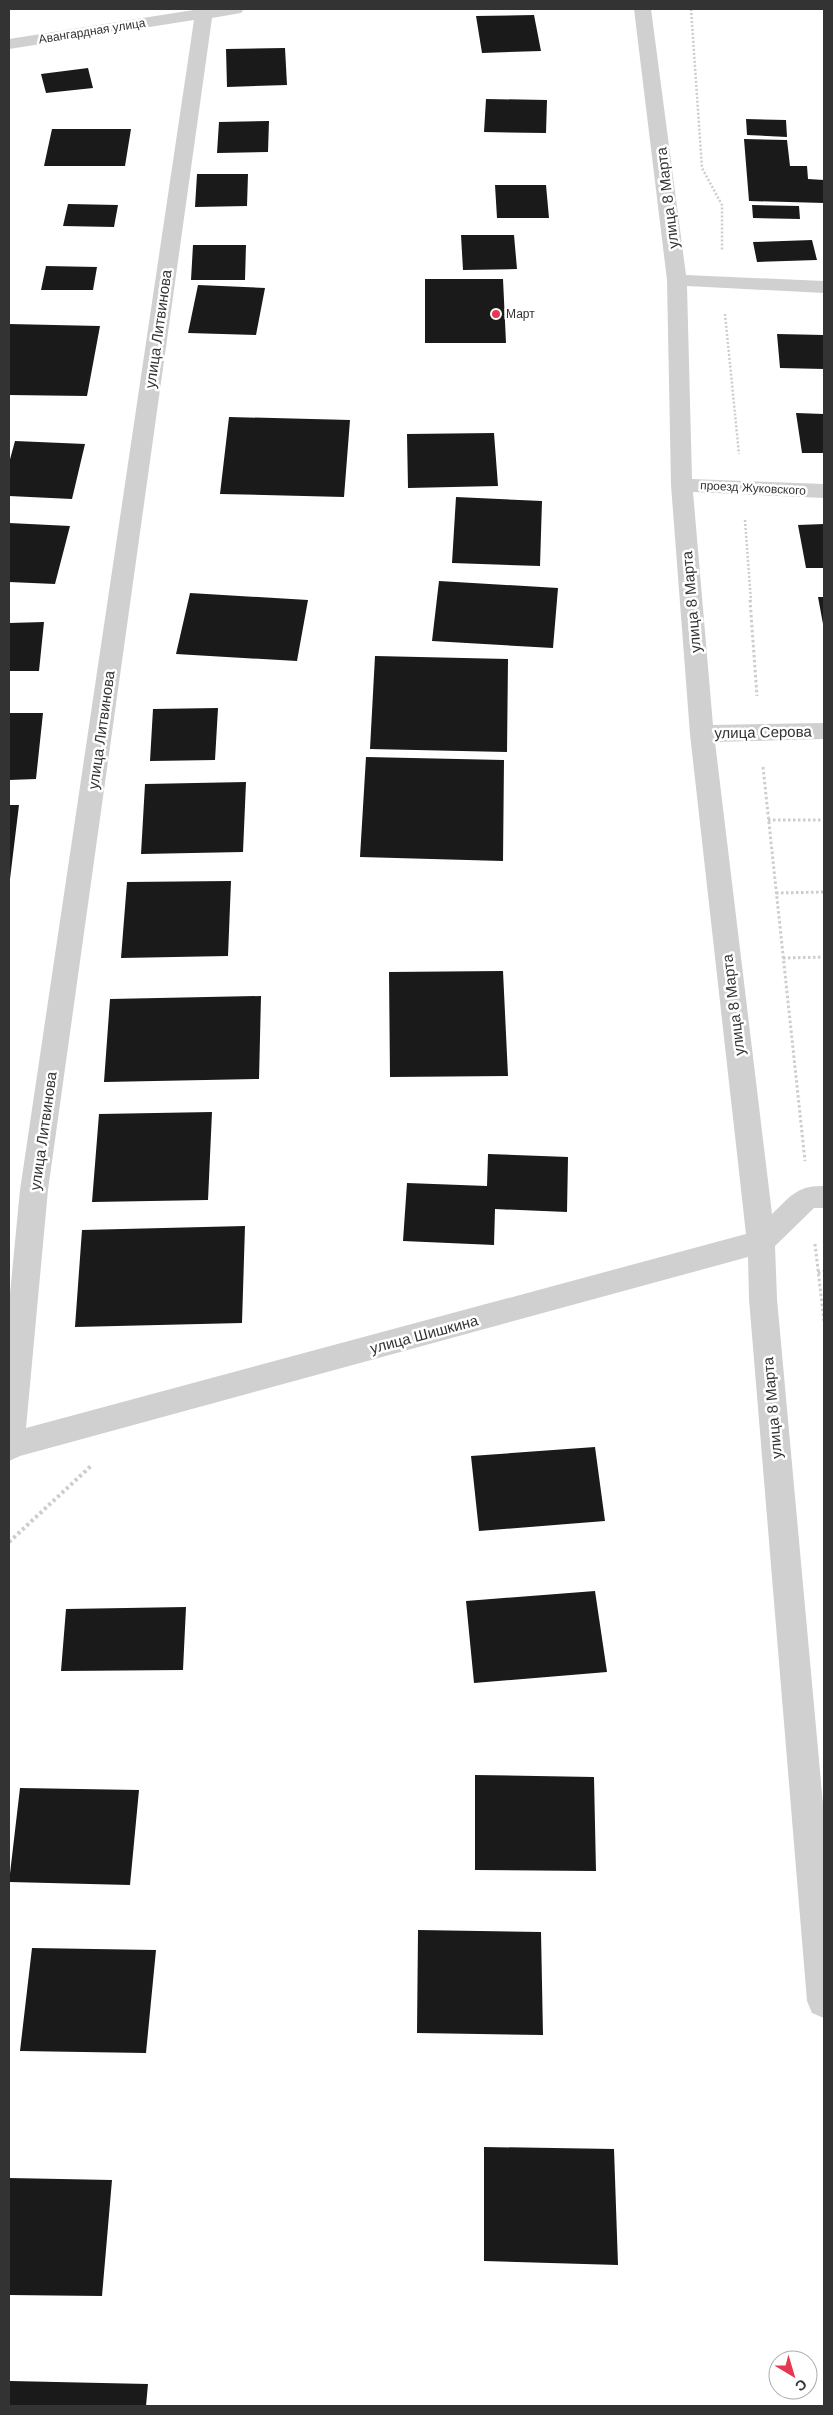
<svg xmlns="http://www.w3.org/2000/svg" width="833" height="2415" viewBox="0 0 833 2415" font-family="Arial,sans-serif">
  <style>
    .building { fill: #1a1a1a }
    .lines { fill: none; stroke-linecap: round; stroke-linejoin: round }
    .path-far2 { stroke: #cdcdcd; stroke-width: 2.5; stroke-dasharray: 2 2; stroke-linecap: butt }
    .path-far1 { stroke: #cdcdcd; stroke-width: 3; stroke-dasharray: 2.5 2.5; stroke-linecap: butt }
    .path { stroke: #cdcdcd; stroke-width: 4; stroke-dasharray: 3 3; stroke-linecap: butt }
    .minor { fill: #d0d0d0; fill-rule: evenodd }
    .poi-dot { fill: #e63852; stroke: #fff; stroke-width: 2 }
    .labels { text-anchor: middle; dominant-baseline: central; stroke-width: 5; stroke-linejoin: round; paint-order: stroke }
    .far-street-label { font-size: 12px; fill: #333; stroke: #fff }
    .far-poi-label { font-size: 12px; fill: #333; stroke: #fff; text-anchor: start }
    .street-label { font-size: 15px; fill: #333; stroke: #fff }
  </style>
  <rect width="100%" height="100%" fill="#fff"/>
  <path class="building" d="M534,15L541,51L482,53L476,16Z
    M285,48L287,85L227,87L226,49Z
    M88,68L93,88L46,93L41,74Z
    M486,99L547,100L546,133L484,132Z
    M746,119L786,120L787,137L747,135Z
    M269,121L268,152L217,153L219,122Z
    M52,129H131L125,166H44Z
    M744,139L787,140L790,166H807L808,179L824,180V203L749,201Z
    M197,174H248L247,206L195,207Z
    M495,185H546L549,218H497Z
    M68,204L118,205L114,227L63,226Z
    M752,205L799,206L800,219L753,218Z
    M461,235H514L517,269L463,270Z
    M812,240L817,260L757,262L753,242Z
    M193,245H246L245,280H191Z
    M46,266L97,267L93,290H41Z
    M425,279H503L506,343H425Z
    M198,285L265,288L256,335L188,333Z
    M9,324L100,326L87,396L9,395Z
    M777,334L824,335V369L780,368Z
    M796,413L824,414V453H802Z
    M229,417L350,420L344,497L220,494Z
    M494,433L498,486L408,488L407,434Z
    M15,441L85,444L72,499L9,496V463Z
    M456,497L542,501L540,566L452,563Z
    M9,523L70,526L55,584L9,582Z
    M824,524V568H806L798,525Z
    M439,581L558,588L553,648L432,641Z
    M190,593L308,600L297,661L176,654Z
    M818,597H824V623L823,624Z
    M44,622L39,671H9V623Z
    M375,656L508,659L507,752L370,749Z
    M218,708L215,760L150,761L153,709Z
    M9,713H43L36,779L9,780Z
    M366,757L504,760L503,861L360,857Z
    M246,782L243,852L141,854L145,784Z
    M9,805H19L10,879H9Z
    M231,881L228,956L121,958L127,882Z
    M503,971L508,1076L390,1077L389,972Z
    M261,996L259,1079L104,1082L110,999Z
    M212,1112L208,1200L92,1202L99,1114Z
    M488,1154L568,1157L567,1212L495,1209L494,1245L403,1241L407,1183L487,1186Z
    M245,1226L242,1323L75,1327L82,1230Z
    M595,1447L605,1521L479,1531L471,1456Z
    M595,1591L607,1672L474,1683L466,1601Z
    M186,1607L183,1670L61,1671L66,1609Z
    M475,1775L594,1777L596,1871L475,1870Z
    M20,1788L139,1790L130,1885L9,1882Z
    M418,1930L541,1932L543,2035L417,2033Z
    M32,1948L156,1950L146,2053L20,2051Z
    M484,2147L614,2149L618,2265L484,2261Z
    M9,2178L112,2180L102,2296L9,2295Z
    M10,2381L148,2384L146,2406H9Z"/>
  <g class="lines">
    <path class="path-far2" d="M691,9L702,168L722,205V250
      M725,314L739,454
      M745,520L751,601"/>
    <path class="path-far1" d="M750,600L757,696
      M763,767L805,1161
      M768,820H824
      M776,893L824,892
      M783,958L824,957
      M815,1244L824,1321
      M818,1273L824,1271"/>
    <path class="path" d="M9,1542L91,1466"/>
    <path class="minor" d="M200,9H244L241,13L212,18L48,1190L26,1428L746,1234L690,734L671,485L667,280L634,9H651L686,275L824,281V293L687,286L692,479L824,484V498L693,492L713,725L824,723V739L715,742L772,1214C790,1197 797,1185 824,1186V1208H814L775,1246L777,1299L824,1815V2018L812,2013L807,2001L749,1299L748,1257L20,1456L9,1461V1304L20,1190L194,20L9,49V39Z"/>
  </g>
  <circle class="poi-dot" cx="496" cy="314" r="5"/>
  <g class="labels">
    <g class="far-street-label">
      <text transform="translate(92 31) rotate(-9)">Авангардная улица</text>
      <text transform="translate(753 488) rotate(3)">проезд Жуковского</text>
    </g>
    <g class="far-poi-label">
      <text x="506" y="314">Март</text>
    </g>
    <g class="street-label">
      <text transform="translate(667 198) rotate(-97)">улица 8 Марта</text>
      <text transform="translate(158 329) rotate(-82)">улица Литвинова</text>
      <text transform="translate(691 602) rotate(-95)">улица 8 Марта</text>
      <text transform="translate(101 730) rotate(-82)">улица Литвинова</text>
      <text transform="translate(763 732) rotate(-1)">улица Серова</text>
      <text transform="translate(733 1005) rotate(-97)">улица 8 Марта</text>
      <text transform="translate(43 1131) rotate(-82)">улица Литвинова</text>
      <text transform="translate(424 1334) rotate(-15)">улица Шишкина</text>
      <text transform="translate(772 1408) rotate(-95)">улица 8 Марта</text>
    </g>
  </g>
  <rect width="833" height="2415" fill="none" stroke="#333333" stroke-width="20"/>
  <g transform="translate(793 2375) rotate(142)"><circle r="24" fill="#ffffff" stroke="#adadad"/>
  <path d="M0-4L9 19L0 12L-9 19Z" fill="#e63852"/>
  <text y="-8" font-size="14" font-weight="bold" text-anchor="middle" fill="#333333">С</text>
  </g>
</svg>
